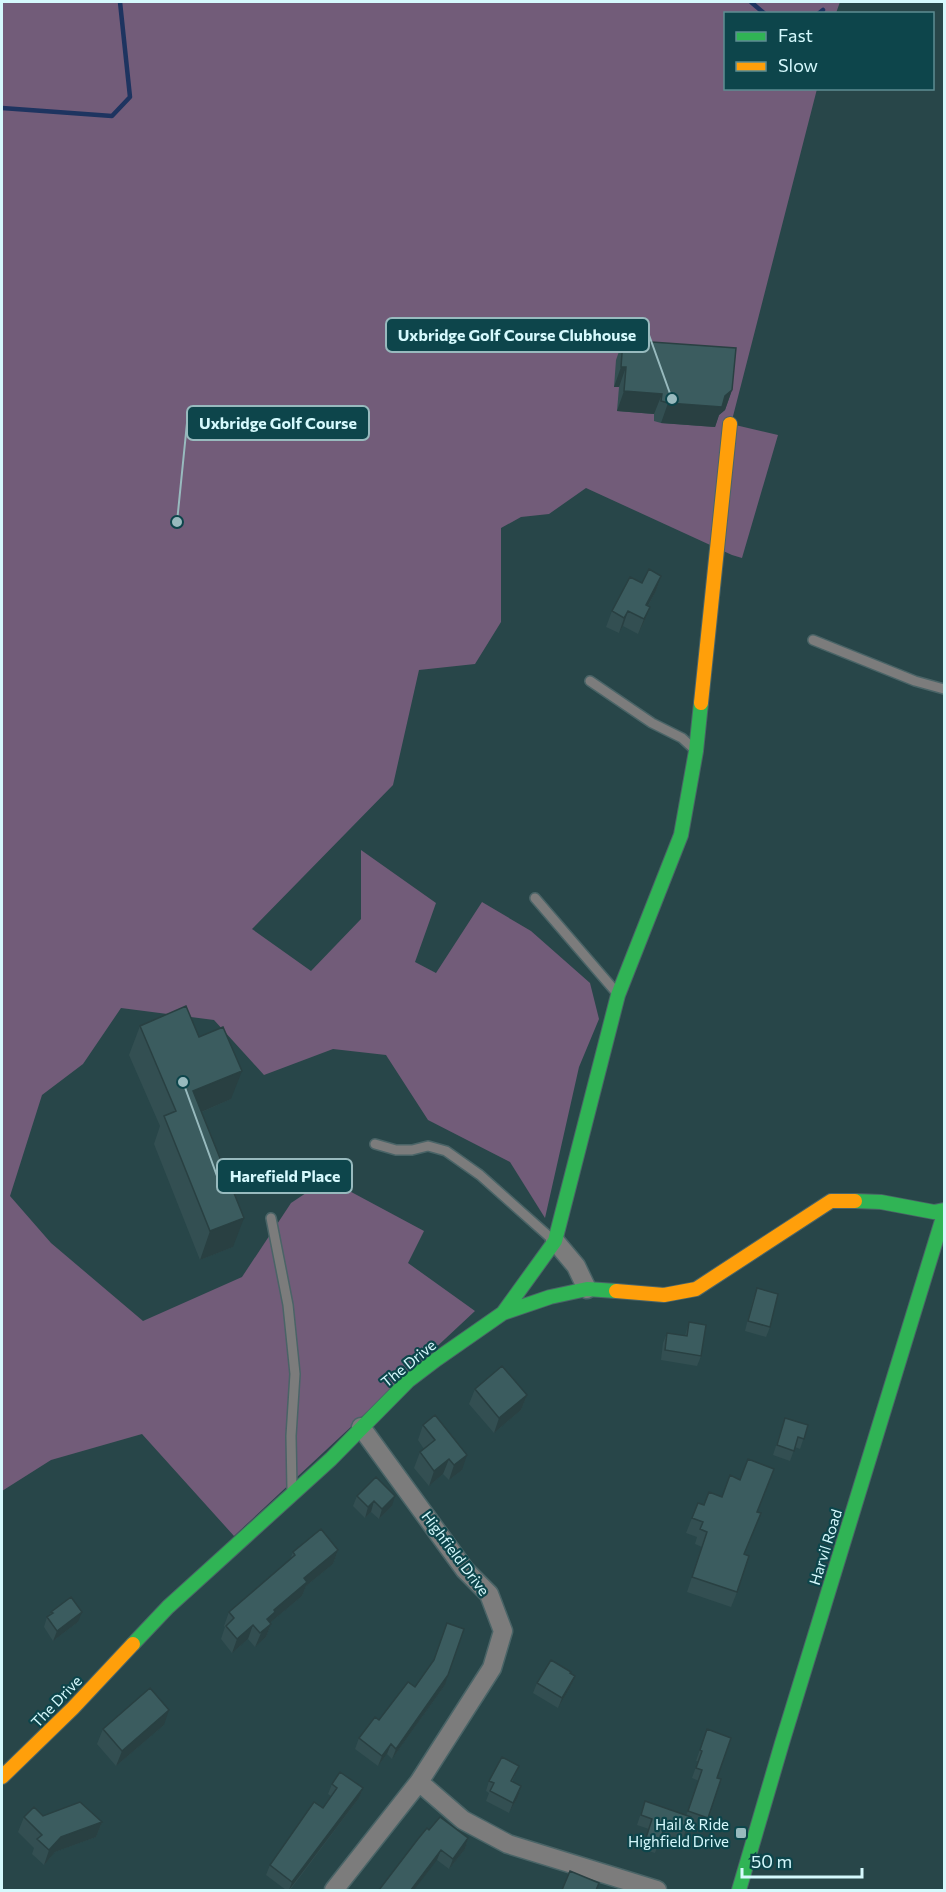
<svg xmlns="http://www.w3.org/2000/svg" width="946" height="1892" viewBox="0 0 946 1892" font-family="Commissioner,sans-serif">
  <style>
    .green { fill: #725c79 }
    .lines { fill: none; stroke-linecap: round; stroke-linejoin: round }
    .stream { stroke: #1e3460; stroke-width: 4.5 }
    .lane-casing { stroke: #4a6467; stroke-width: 12 }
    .street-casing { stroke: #4a6467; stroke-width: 21 }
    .fast-casing { stroke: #4a6467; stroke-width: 16 }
    .slow-casing { stroke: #4a6467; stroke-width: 16 }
    .lane { stroke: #7c7c7c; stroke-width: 9 }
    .street { stroke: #7c7c7c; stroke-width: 18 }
    .fast { stroke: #30b455; stroke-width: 14 }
    .slow { stroke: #ff9f0a; stroke-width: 14 }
    .wall { fill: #334f52 }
    .shaded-wall { fill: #294042 }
    .building { fill: #3b5c5f; stroke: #294042; stroke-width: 1.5 }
    .poi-dot { fill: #98babe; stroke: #0d454b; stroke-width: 2 }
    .labels { text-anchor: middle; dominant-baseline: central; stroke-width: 4.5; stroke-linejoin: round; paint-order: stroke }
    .street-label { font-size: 15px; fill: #d5f9fd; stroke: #0d454b }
    .poi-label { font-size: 15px; fill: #d5f9fd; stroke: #0d454b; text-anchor: end }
    .leader { fill: none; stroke: #98babe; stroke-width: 2 }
    .callout-dot { fill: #98babe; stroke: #0d454b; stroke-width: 2 }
    .callout { fill: #0d454b; stroke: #98babe; stroke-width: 2 }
    .callout-label { font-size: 16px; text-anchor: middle; font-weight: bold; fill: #d5f9fd }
  </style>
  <rect width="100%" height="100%" fill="#284649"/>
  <path class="green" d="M2,2H840L836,13L726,14V88L817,89L731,424L778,435L742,558L732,555L586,488L549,514L521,517L501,528V622L475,664L419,670L393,785L252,929L311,971L361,919V850L436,903L415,962L436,973L482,902L531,931L590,983L599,1019L579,1067L545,1218L510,1162L428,1120L386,1055L333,1049L264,1075L214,1020L121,1008L83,1064L42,1095L10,1196L51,1243L143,1321L242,1277L291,1203L327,1179L424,1231L408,1263L475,1311L234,1536L142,1434L51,1460L2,1491Z"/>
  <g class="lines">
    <path class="stream" d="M751,2L765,14
      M818,14L823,10
      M2,108L112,116L130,97L120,2"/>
    <defs>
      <path id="lane" d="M813,640L915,681L944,689
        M590,681L652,723L682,738L693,748
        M535,898L616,992
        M375,1144L396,1150H412L428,1146L446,1151L480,1175L553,1240
        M271,1218L288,1305L295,1374L291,1436L292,1489"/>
      <path id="street" d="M555,1241L576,1266L587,1289
        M419,1782L463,1820L508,1844L657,1890
        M334,1890L419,1782L492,1668L503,1631L489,1594L465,1570L361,1427"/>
      <path id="fast" d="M855,1201L881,1202L934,1212L944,1210
        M503,1313L555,1241L618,995L681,835L696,751L701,703
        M133,1644L168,1607L331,1459L408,1381L437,1359L503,1313L550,1297L587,1289L616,1291
        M739,1890L782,1743L944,1214"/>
      <path id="slow" d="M701,703L730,424
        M616,1291L664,1295L696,1289L831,1201H855
        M2,1777L73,1708L133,1644"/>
    </defs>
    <use href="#lane" class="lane-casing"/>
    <use href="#street" class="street-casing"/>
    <use href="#fast" class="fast-casing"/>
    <use href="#slow" class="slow-casing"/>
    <use href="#lane" class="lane"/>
    <use href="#street" class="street"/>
    <use href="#fast" class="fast"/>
    <use href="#slow" class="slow"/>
  </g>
  <path class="wall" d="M623,340L732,390L725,410L719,415L715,427L661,423L654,421V414L617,411L619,387H614L616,360Z
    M661,576L656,591L648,606L650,607L644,622L638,634L623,626L619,633L606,627L612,611L642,583Z
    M140,1026L231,1099L202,1112L233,1247L200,1260L154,1144L160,1126L129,1055Z
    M757,1288L770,1327L766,1337L745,1331L753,1299Z
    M689,1322L701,1356L697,1366L661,1360L663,1343L667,1333L685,1336Z
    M475,1389L527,1395L521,1410L494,1433L469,1404Z
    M785,1418L808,1425L800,1449L795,1447L790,1461L773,1455Z
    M423,1425L462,1470L449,1480L443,1474L429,1486L414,1468L420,1452L424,1449L418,1440Z
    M357,1496L392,1506L379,1519L371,1512L365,1518L353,1506Z
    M722,1497L758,1512L755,1528L744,1554L737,1592L731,1607L687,1592L702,1547L695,1544L697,1537L686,1533L692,1518L704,1505Z
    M338,1550L333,1564L306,1586L302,1596L271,1622V1624L266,1637L255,1647L248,1639L232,1653L221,1639L225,1627L224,1626L229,1612L290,1560L293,1552Z
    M51,1612L78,1622L53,1641L44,1627L47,1617L50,1615Z
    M570,1674L575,1676L571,1686L558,1708L533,1693L537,1683Z
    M445,1685L392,1759L387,1754L378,1766L355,1749L359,1738L415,1687Z
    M164,1725L116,1766L97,1744L103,1729Z
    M707,1729L717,1778L721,1779L704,1828L689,1823L682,1840L662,1833L655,1853L642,1849L649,1829L637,1825L645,1801L686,1816L699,1781L692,1778L698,1761H696Z
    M519,1766L512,1782L521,1786L518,1797L509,1813L486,1801L489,1793L486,1791L489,1781Z
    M332,1784L363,1788L359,1798L290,1890H286L266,1875L270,1865L323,1808L331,1796L328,1794Z
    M43,1816L102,1822L96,1837L55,1852L44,1865L32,1854L34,1848L18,1832L24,1817Z
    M429,1830L468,1838L465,1849L449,1869L437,1860Z"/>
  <path class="shaded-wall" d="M621,367H626L619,387H614Z
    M732,390L725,410L719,415L715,427L661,423L668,403L725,396Z
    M624,391L662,394L654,414L617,411Z
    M661,576L656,591L640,620L646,605Z
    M650,607L644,622L638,634L644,619Z
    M628,611L623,626L619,633L624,618Z
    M242,1071L231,1099L183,1120L193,1091Z
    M244,1218L233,1247L200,1260L210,1231Z
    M527,1395L521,1410L494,1433L499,1418Z
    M467,1455L462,1470L449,1480L454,1465Z
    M449,1459L443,1474L429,1486L434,1471Z
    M395,1496L392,1506L379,1519L382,1509Z
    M374,1501L371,1512L365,1518L368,1507Z
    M338,1550L333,1564L306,1586L302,1596L271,1622L270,1625L271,1624L266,1637L255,1647L267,1619L274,1610L304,1578Z
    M82,1612L78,1622L53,1641L57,1631Z
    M253,1625L248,1639L232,1653L237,1639Z
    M448,1675L445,1685L392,1759L396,1749Z
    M575,1676L571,1686L558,1708L562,1698Z
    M169,1710L164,1725L116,1766L122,1751Z
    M391,1744L387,1754L378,1766L382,1756Z
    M521,1786L518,1797L509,1813L513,1803Z
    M363,1788L359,1798L289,1890L292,1882Z
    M102,1822L96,1837L55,1852L44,1865L49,1850L61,1837Z
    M468,1838L465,1849L449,1869L453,1859Z
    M441,1850L437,1860L414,1890H411Z"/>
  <path class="building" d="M623,340L736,348L732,390L725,396L722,407L668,403L661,401L662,394L624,391L626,367H621Z
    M649,569L661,576L646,605L650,607L644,619L628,611L624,618L612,611L630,577L642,583Z
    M186,1006L199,1037L223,1027L242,1071L193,1091L244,1218L210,1231L164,1116L176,1111L140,1026Z
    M757,1288L778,1294L770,1327L748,1321Z
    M689,1322L706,1325L701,1356L665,1350L667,1333L687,1336Z
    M502,1366L527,1395L499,1418L475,1389Z
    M435,1415L467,1455L454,1465L449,1459L434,1471L420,1452L435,1440L423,1425Z
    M785,1418L808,1425L804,1439L798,1437L794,1451L777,1445Z
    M748,1459L774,1469L757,1512L761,1513L744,1554L749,1556L737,1592L692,1577L707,1532L700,1529L703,1522L692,1518L698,1503L704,1505L709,1492L722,1497L730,1475L740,1480Z
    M376,1477L395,1496L382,1509L374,1501L368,1507L357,1496Z
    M321,1529L338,1550L304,1578L307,1582L274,1610L275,1612L267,1619L271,1624L260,1633L253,1625L237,1639L226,1626L234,1618L229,1612L295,1555L293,1552Z
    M71,1597L82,1612L57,1631L47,1617L53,1613L51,1612Z
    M447,1623L464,1629L448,1675L396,1749L391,1744L382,1756L359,1738L375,1717L379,1720L408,1682L415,1687L434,1660Z
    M551,1660L571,1672L570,1673L575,1676L562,1698L537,1683Z
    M150,1688L169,1710L122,1751L103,1729Z
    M707,1729L731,1738L717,1778L721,1779L708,1818L688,1811L702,1770L696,1768L702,1751L700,1750Z
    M502,1757L519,1766L511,1781L521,1786L513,1803L490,1791L494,1783L489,1781Z
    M340,1772L363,1788L292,1882L270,1865L314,1802L323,1808L337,1788L332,1784Z
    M645,1801L691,1817L686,1830L666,1823L659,1843L646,1838L652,1819L641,1815Z
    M80,1802L102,1822L61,1837L49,1850L37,1839L42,1835L24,1817L34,1807L43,1816Z
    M440,1817L468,1838L453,1859L441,1850L411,1890H379L418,1839L427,1828L429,1830Z
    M570,1871L599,1883L596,1890H562Z"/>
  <rect class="poi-dot" x="735" y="1827" width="12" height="12" rx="3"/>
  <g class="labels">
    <g class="street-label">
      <text transform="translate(408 1363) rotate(-39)">The Drive</text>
      <text transform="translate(825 1547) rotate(-73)">Harvil Road</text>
      <text transform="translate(456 1553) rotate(53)">Highfield Drive</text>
      <text transform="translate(56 1701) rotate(-46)">The Drive</text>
    </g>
    <g class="poi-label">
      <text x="729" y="1824">Hail &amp; Ride<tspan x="729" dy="17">Highfield Drive</tspan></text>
    </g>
  </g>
  <path class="leader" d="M672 399L649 335M177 522L187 423M183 1082L217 1176"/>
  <g class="callout-dot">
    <circle cx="672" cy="399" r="6"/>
    <circle cx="177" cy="522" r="6"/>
    <circle cx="183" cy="1082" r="6"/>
  </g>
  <g class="callout">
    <rect x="386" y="318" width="263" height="34" rx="6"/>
    <rect x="187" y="406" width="182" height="34" rx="6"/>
    <rect x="217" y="1159" width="135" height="34" rx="6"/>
  </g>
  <g class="callout-label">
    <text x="517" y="341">Uxbridge Golf Course Clubhouse</text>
    <text x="278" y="429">Uxbridge Golf Course</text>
    <text x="285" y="1182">Harefield Place</text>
  </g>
  <rect width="946" height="1892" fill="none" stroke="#d5f9fd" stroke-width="6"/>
  <rect x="724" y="12" width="210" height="78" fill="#0d454b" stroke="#5d8d92" stroke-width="1.5"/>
  <rect x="736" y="32" width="30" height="9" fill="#30b455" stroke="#5d8d92" stroke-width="1.5"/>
  <text x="778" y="42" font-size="18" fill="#d5f9fd">Fast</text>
  <rect x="736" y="62" width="30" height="9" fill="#ff9f0a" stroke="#5d8d92" stroke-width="1.5"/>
  <text x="778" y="72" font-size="18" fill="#d5f9fd">Slow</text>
  <path d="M742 1868v9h120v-9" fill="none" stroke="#d5f9fd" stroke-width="3"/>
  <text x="751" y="1868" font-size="18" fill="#d5f9fd" stroke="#0d454b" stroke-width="4.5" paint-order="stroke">50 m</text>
</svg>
